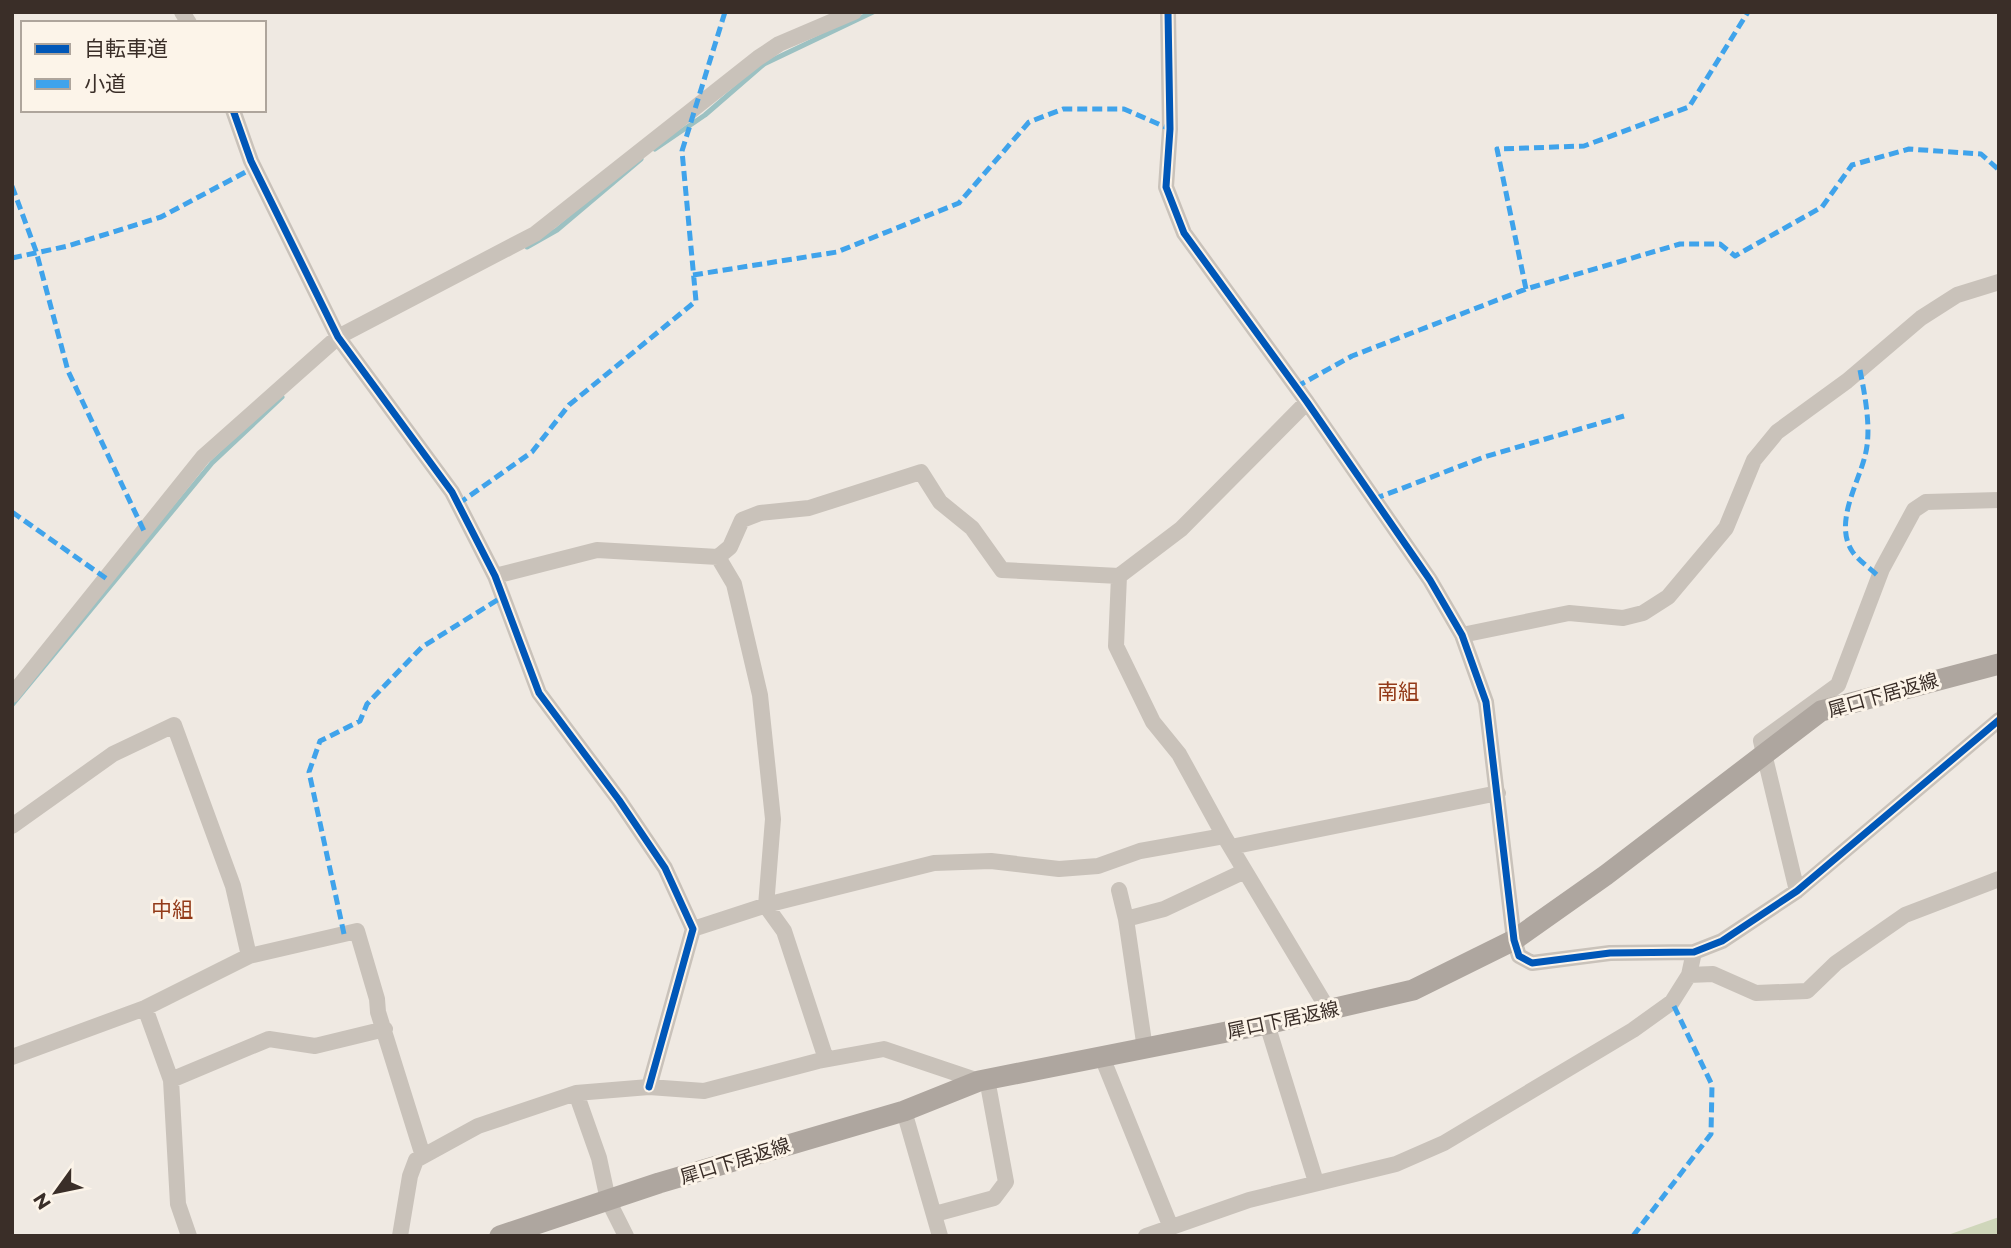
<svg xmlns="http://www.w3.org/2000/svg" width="2011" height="1248" viewBox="0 0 2011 1248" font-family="Montserrat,'Noto Sans JP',sans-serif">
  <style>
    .green { fill: #cfd6ba }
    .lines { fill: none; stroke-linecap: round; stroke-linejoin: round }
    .stream { stroke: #9cc1c2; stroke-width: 5 }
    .minor { stroke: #c9c2ba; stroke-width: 16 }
    .major { stroke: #aea69f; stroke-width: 21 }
    .quiet { stroke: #3fa3eb; stroke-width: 5; stroke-dasharray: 10 5; stroke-linecap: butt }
    .cycleway-casing { stroke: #fcf4e9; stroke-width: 11 }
    .cycleway { stroke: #0057b8; stroke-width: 7 }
    .labels { text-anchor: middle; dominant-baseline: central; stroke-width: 6; stroke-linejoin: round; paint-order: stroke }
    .street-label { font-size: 19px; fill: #3a2e28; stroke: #fcf4e9 }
    .neighbourhood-label { font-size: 21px; fill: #933a18; stroke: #fcf4e9 }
  </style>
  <rect width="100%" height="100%" fill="#efe9e2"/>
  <path class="green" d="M1999,1217V1236H1945Z"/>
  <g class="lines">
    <path class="stream" d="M655,149L705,115L764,64L873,12
      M527,247L557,230L641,159
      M12,705L212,463L282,397"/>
    <path class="minor" d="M182,12L189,23
      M1168,12L1170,129L1166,187L1184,233L1307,402L1430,580L1462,635L1486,702L1514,940L1519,956L1532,963L1610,953L1694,952L1722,941L1797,891L1999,720
      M233,110L251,161L338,337L452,492L495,576L539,693L619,800L665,868L693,929L649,1087
      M718,557L734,584L760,695L773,819L766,906L784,931L826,1059
      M495,576L597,550L718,557L730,547L742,520L760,513L809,508L921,472L940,502L972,528L1002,570L1119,576L1116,646L1153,722L1179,754L1224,836
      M1119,576L1181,529L1307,402
      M1462,635L1569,613L1623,618L1643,613L1668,597L1726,528L1754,460L1777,432L1847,381L1921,318L1957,295L1999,282
      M12,695L203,457L338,337L535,234L758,58L779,44L854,12
      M12,826L113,754L174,725L233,886L249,956
      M1231,847L1498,793
      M1119,890L1126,919L1145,1049
      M1797,891L1761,741L1838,685L1882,569L1914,510L1926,502L1999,500
      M1126,919L1164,909L1245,871
      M693,929L770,904L934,863L991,861L1059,869L1098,866L1140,851L1224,836L1329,1011
      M1689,975L1713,974L1756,993L1807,991L1836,963L1905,915L1999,879
      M145,1008L171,1080L178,1204L189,1236
      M1267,1024L1316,1182
      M12,1057L145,1008L249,956L357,931L377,999L378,1012L423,1156
      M1102,1057L1170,1225
      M171,1080L269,1039L315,1046L385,1029
      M576,1093L599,1158L608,1200L626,1236
      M904,1111L940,1236
      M935,1214L994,1198L1006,1182L987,1079
      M400,1236L410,1176L416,1160L478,1126L576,1093L649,1087L704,1091L818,1061L884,1049L979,1081
      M1146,1236L1249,1200L1396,1164L1444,1143L1633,1030L1672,1002L1689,975L1694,952"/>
    <path class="major" d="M500,1236L659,1183L904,1111L979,1081L1267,1024L1413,990L1514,940L1606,875L1821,711L1999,664"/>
    <path class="quiet" d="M12,186L36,251L68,371L144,531
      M12,258L68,246L161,217L255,167
      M693,275L837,252L959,203L1029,122L1063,109H1124L1170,129
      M1526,289L1497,149L1584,146L1689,107L1748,12
      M1860,370C1865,396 1872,430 1865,456C1858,484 1834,523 1852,551C1858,560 1871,569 1879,577
      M1296,387L1352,356L1526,289L1680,244H1720L1735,256L1822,207L1852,165L1909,149L1981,154L1999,170
      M1374,499L1484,457L1624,416
      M458,504L532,452L569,405L696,301L682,151L725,12
      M12,512L107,579
      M344,934L309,772L320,741L360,721L367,704L422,647L502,597
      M1633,1236L1711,1134L1712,1085L1672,1002"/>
    <defs>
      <path id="cycleway" d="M1168,12L1170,129L1166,187L1184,233L1307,402L1430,580L1462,635L1486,702L1514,940L1519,956L1532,963L1610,953L1694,952L1722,941L1797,891L1999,720
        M233,110L251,161L338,337L452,492L495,576L539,693L619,800L665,868L693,929L649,1087"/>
    </defs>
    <use href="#cycleway" class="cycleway-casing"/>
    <use href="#cycleway" class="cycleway"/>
  </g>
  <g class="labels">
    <g class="street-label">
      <text transform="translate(1883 695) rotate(-16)">犀口下居返線</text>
      <text transform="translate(1283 1020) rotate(-12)">犀口下居返線</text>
      <text transform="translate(735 1161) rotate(-17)">犀口下居返線</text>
    </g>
    <g class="neighbourhood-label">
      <text x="1398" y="691">南組</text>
      <text x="172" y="909">中組</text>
    </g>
  </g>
  <rect width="2011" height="1248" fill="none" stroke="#3a2e28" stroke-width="28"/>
  <rect x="21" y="21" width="245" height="91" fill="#fcf4e9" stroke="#aea59c" stroke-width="2"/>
  <rect x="35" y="44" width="35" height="10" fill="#0057b8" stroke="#aea59c" stroke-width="2"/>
  <text x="84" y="56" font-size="21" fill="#3a2e28">自転車道</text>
  <rect x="35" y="79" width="35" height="10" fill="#3fa3eb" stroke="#aea59c" stroke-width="2"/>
  <text x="84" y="91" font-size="21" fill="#3a2e28">小道</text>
  <g transform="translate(56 1192) rotate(237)" stroke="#fcf4e9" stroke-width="5" paint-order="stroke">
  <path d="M0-5L12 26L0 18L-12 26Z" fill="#3a2e28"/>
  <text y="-10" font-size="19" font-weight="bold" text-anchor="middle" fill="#3a2e28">N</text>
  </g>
</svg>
